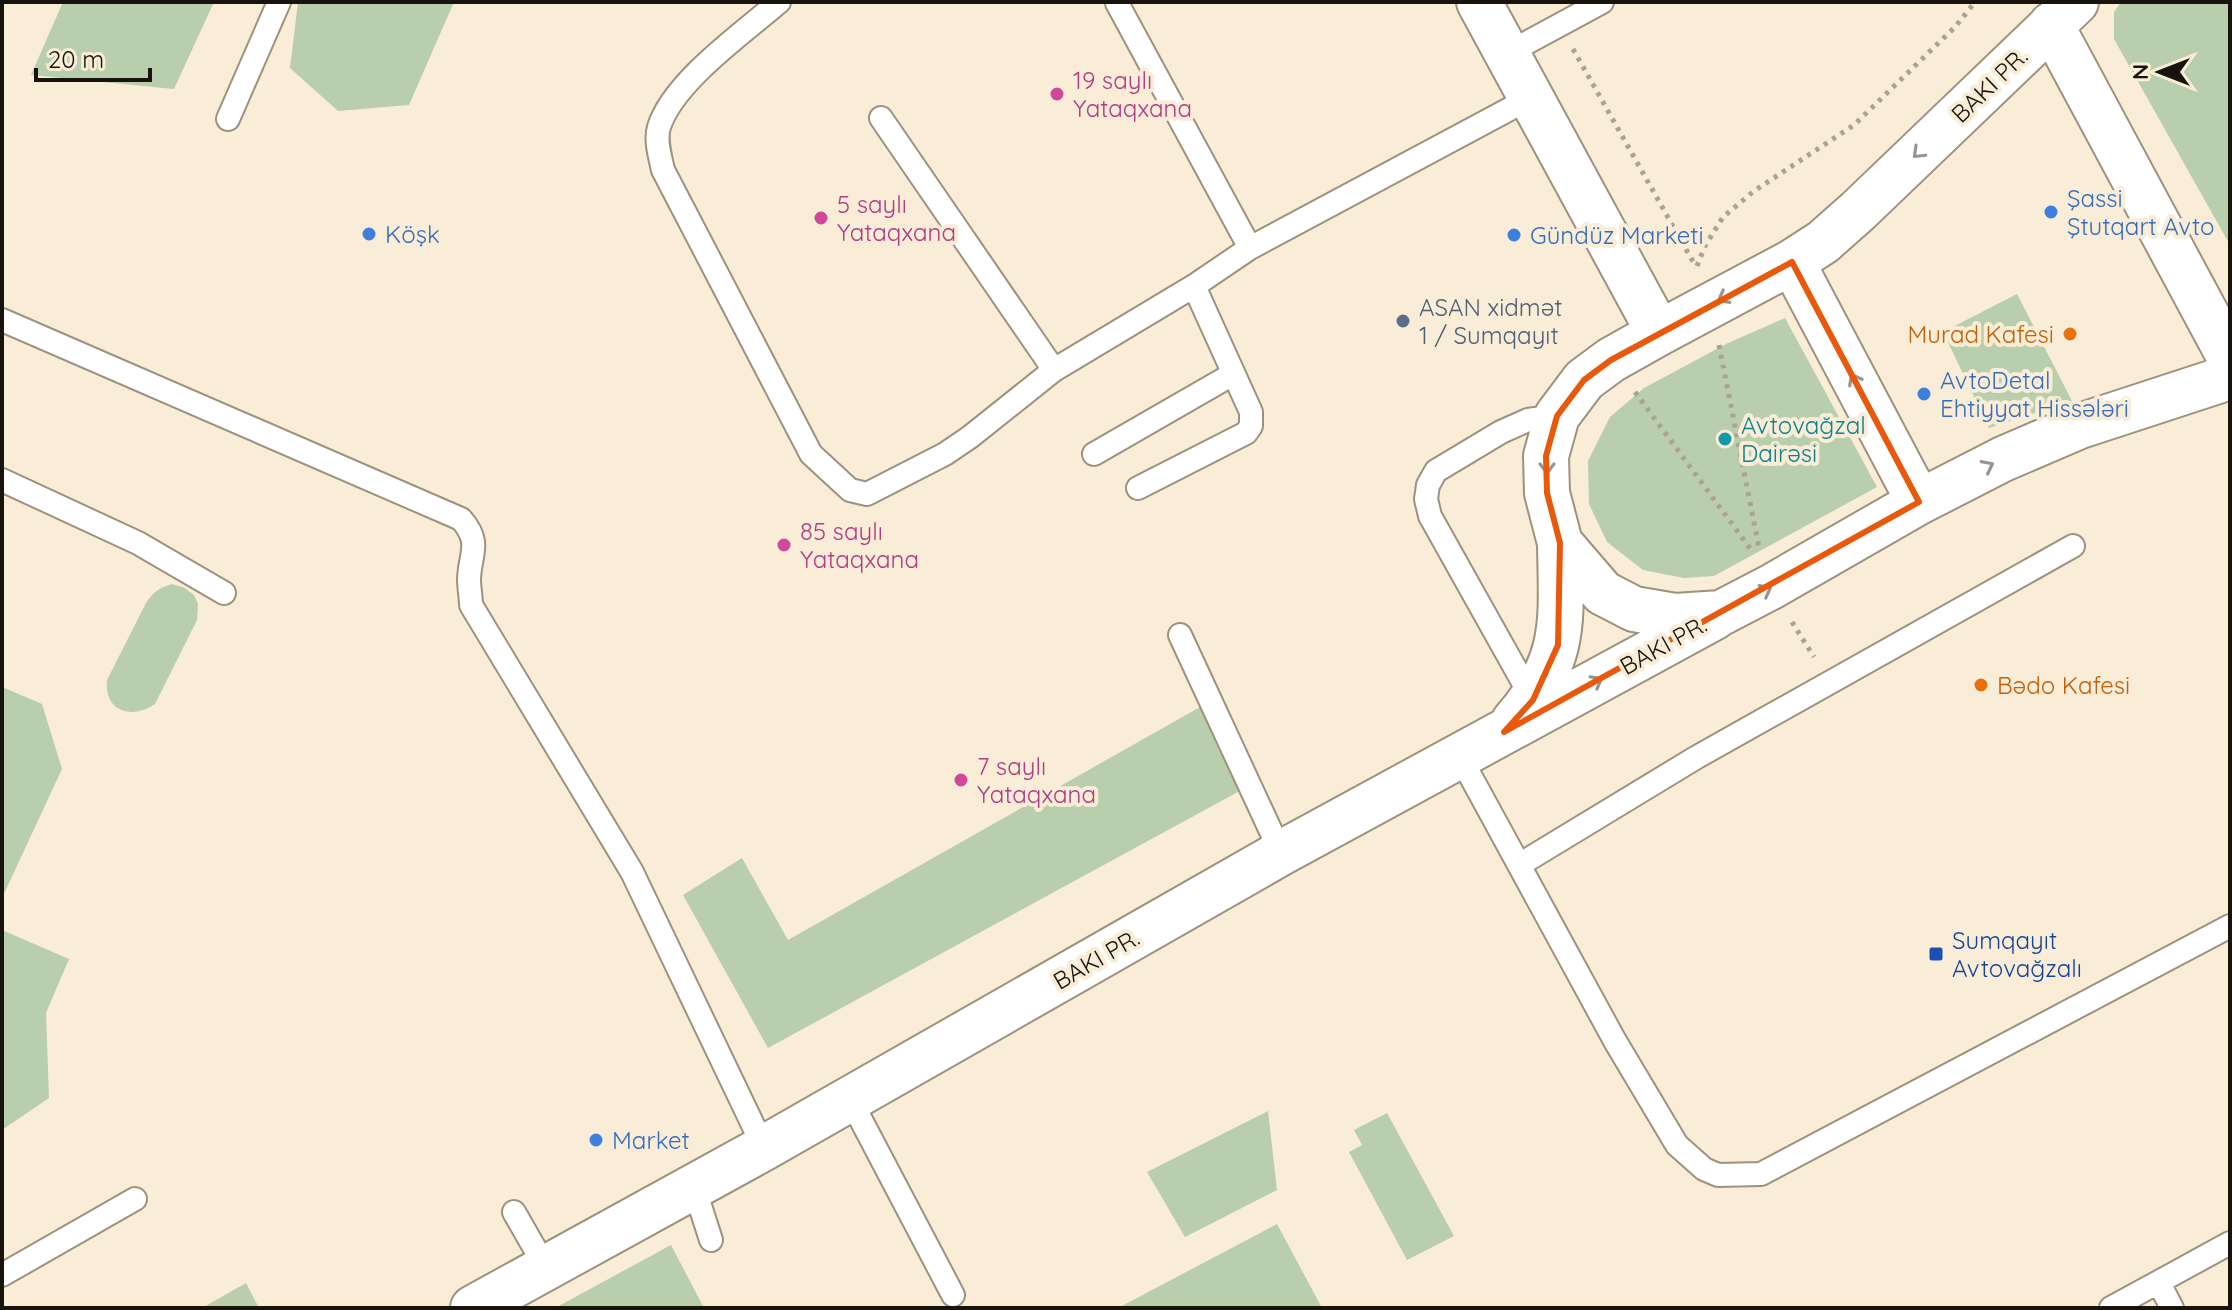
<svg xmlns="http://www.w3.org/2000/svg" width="2232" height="1310" viewBox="0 0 2232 1310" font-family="Quicksand,sans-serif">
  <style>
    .green { fill: #b8cead }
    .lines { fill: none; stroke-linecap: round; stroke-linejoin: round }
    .service-casing { stroke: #9d927e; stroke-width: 26 }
    .minor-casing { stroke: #9d927e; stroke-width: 48 }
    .path { stroke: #aba291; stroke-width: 5; stroke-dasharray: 4 6; stroke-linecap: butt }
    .service { stroke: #fff; stroke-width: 22 }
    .minor { stroke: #fff; stroke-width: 44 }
    .oneway { stroke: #979592 }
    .marked { fill: none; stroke: #e8590c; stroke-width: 6; stroke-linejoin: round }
    .hotel-dot { fill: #d1479c; stroke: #f9edd7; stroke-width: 3 }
    .shop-dot { fill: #3f7fe0; stroke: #f9edd7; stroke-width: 3 }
    .service-dot { fill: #5c6f8a; stroke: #f9edd7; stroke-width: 3 }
    .food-dot { fill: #e8710a; stroke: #f9edd7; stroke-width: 3 }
    .culture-dot { fill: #0f9aa8; stroke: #f9edd7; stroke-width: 3 }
    .transit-dot { fill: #1a4fb4; stroke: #f9edd7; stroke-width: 3 }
    .labels { text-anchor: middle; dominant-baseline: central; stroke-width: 8; stroke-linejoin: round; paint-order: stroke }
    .hotel-label { font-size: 24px; fill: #b23c85; stroke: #f9edd7; text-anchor: start }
    .street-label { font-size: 24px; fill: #18130c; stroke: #f9edd7 }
    .shop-label { font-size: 24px; fill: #366cbe; stroke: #f9edd7; text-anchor: start }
    .service-label { font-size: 24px; fill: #4e5e75; stroke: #f9edd7; text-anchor: start }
    .food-label { font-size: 24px; fill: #c56008; stroke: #f9edd7; text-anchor: end }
    .culture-label { font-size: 24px; fill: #0d838f; stroke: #f9edd7; text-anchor: start }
    .transit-label { font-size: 24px; fill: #164399; stroke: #f9edd7; text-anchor: start }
  </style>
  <rect width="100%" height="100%" fill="#f9edd7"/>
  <path class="green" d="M63,2H214L174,89L31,75Z
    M298,2H454L409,105L338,111L290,68Z
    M2121,2H2230V245L2114,39V12Z
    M2017,294L2072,401L1989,428L1943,332Z
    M1785,318L1877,487L1714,576L1684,578L1643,570L1607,542L1589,504L1588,461L1610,417L1644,388L1728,343Z
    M172,584L185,588L194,595L198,604L197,620L155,704C132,720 104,712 107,680L146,603C153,592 159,588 172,584Z
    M2,687L42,704L62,769L2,898Z
    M1200,707L1247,787L768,1048L683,895L742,858L788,940Z
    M2,930L69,959L46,1013L49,1098L2,1130Z
    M1268,1111L1277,1190L1185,1237L1147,1172Z
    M1387,1113L1454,1236L1407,1260L1349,1152L1362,1145L1354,1130Z
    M1277,1224L1322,1308H1118Z
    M671,1245L704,1308H555Z
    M246,1283L259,1308H202Z"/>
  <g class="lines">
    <defs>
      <path id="service" d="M779,2C743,33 673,82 659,127C655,140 660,156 663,170L811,454L850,490L867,494L945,454L970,437L1054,370L1194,286L1250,248L1532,97
        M1117,3L1250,248
        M1508,53L1602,2
        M881,118L1054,370
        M228,119L279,2
        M2,320L461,519C482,543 470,553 469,579C469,588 471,597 471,605L632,872L764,1148
        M1094,454L1233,374
        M2,480L138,543L224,593
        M1138,488L1246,433L1251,426V412L1194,286
        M1180,635L1281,853
        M1533,700L1430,516L1426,499L1428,485L1436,471L1501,432L1528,420L1557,416
        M1459,755L1615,1041L1677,1145L1704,1169L1718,1175L1761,1174L2230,926
        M1519,865L1697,757L2073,546
        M850,1099L953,1295
        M694,1187L711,1240
        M514,1212L546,1268
        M2,1275L135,1199
        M2159,1283L2172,1308
        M2111,1308L2230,1243"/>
      <path id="minor" d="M1479,2L1659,333
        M2051,25L2230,358
        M1792,262L1919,502L1771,587L1721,613L1675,616L1634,609L1603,593L1560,543L1547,493L1546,456L1557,416L1584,380L1611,360L1659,333L1792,262L1823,242L1858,211L2076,2
        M1919,502L2003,459L2080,426L2230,377
        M1514,721C1568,659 1561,620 1560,543
        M473,1308L764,1148L1281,853L1715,617"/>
    </defs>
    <use href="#service" class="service-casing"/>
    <use href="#minor" class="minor-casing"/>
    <path class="path" d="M1573,49L1696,267
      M1697,266L1705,246L1723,217L1754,191L1854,125L1955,27L1975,2
      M1719,345L1759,548
      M1635,392L1752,551
      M1792,622L1814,657"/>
    <use href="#service" class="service"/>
    <use href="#minor" class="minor"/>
  </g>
  <defs><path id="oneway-chevron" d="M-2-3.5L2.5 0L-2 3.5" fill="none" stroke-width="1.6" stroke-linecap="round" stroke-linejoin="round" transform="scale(2)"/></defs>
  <g class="oneway">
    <use href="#oneway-chevron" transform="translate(1918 153) rotate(136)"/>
    <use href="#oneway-chevron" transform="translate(1723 298) rotate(152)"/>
    <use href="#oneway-chevron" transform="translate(1854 379) rotate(-118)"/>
    <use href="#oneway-chevron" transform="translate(1988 466) rotate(-27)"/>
    <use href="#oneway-chevron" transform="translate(1547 468) rotate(90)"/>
    <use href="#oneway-chevron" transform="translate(1766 590) rotate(-28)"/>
    <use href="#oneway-chevron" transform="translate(1597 681) rotate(-29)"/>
  </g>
  <path class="marked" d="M1792,262L1919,502L1504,732L1533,700L1558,645L1560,543L1547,493L1546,456L1557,416L1584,380L1611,360Z"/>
  <g class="hotel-dot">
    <circle cx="1057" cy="94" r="8"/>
    <circle cx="821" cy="218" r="8"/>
    <circle cx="784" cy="545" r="8"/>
    <circle cx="961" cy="780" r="8"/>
  </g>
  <g class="shop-dot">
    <circle cx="2051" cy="212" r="8"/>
    <circle cx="369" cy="234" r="8"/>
    <circle cx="1514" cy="235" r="8"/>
    <circle cx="1924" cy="394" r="8"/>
    <circle cx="596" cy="1140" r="8"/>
  </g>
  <circle class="service-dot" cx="1403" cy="321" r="8"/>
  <g class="food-dot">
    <circle cx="2070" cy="334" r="8"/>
    <circle cx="1981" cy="685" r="8"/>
  </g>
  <circle class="culture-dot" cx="1725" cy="439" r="8"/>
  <rect class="transit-dot" x="1928" y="946" width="16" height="16" rx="4"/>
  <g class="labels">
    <g class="hotel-label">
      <text x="1073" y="80">19 saylı<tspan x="1073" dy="28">Yataqxana</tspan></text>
      <text x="837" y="204">5 saylı<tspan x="837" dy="28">Yataqxana</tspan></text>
      <text x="800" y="531">85 saylı<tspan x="800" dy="28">Yataqxana</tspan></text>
      <text x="977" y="766">7 saylı<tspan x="977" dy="28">Yataqxana</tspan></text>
    </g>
    <g class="street-label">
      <text transform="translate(1989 85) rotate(-44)">BAKI PR.</text>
      <text transform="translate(1663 645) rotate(-29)">BAKI PR.</text>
      <text transform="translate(1096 959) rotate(-30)">BAKI PR.</text>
    </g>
    <g class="shop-label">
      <text x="2067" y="198">Şassi<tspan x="2067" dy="28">Ştutqart Avto</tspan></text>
      <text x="385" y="234">Köşk</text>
      <text x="1530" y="235">Gündüz Marketi</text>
      <text x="1940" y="380">AvtoDetal<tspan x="1940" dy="28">Ehtiyyat Hissələri</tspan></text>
      <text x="612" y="1140">Market</text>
    </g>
    <g class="service-label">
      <text x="1419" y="307">ASAN xidmət<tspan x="1419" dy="28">1 / Sumqayıt</tspan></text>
    </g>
    <g class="food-label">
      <text x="2054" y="334">Murad Kafesi</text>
      <text x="1997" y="685" text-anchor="start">Bədo Kafesi</text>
    </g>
    <g class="culture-label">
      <text x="1741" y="425">Avtovağzal<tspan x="1741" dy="28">Dairəsi</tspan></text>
    </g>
    <g class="transit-label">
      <text x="1952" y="940">Sumqayıt<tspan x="1952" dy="28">Avtovağzalı</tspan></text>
    </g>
  </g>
  <rect width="2232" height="1310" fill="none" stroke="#18130c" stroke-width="8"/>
  <g transform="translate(2160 72) rotate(270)" stroke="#f9edd7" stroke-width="6" paint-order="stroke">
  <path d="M0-6L14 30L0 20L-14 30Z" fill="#18130c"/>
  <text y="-12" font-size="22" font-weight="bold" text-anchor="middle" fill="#18130c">N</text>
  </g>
  <path d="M36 68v12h114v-12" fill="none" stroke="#18130c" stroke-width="4"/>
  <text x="48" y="68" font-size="24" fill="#18130c" stroke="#f9edd7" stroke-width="6" paint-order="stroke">20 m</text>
</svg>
